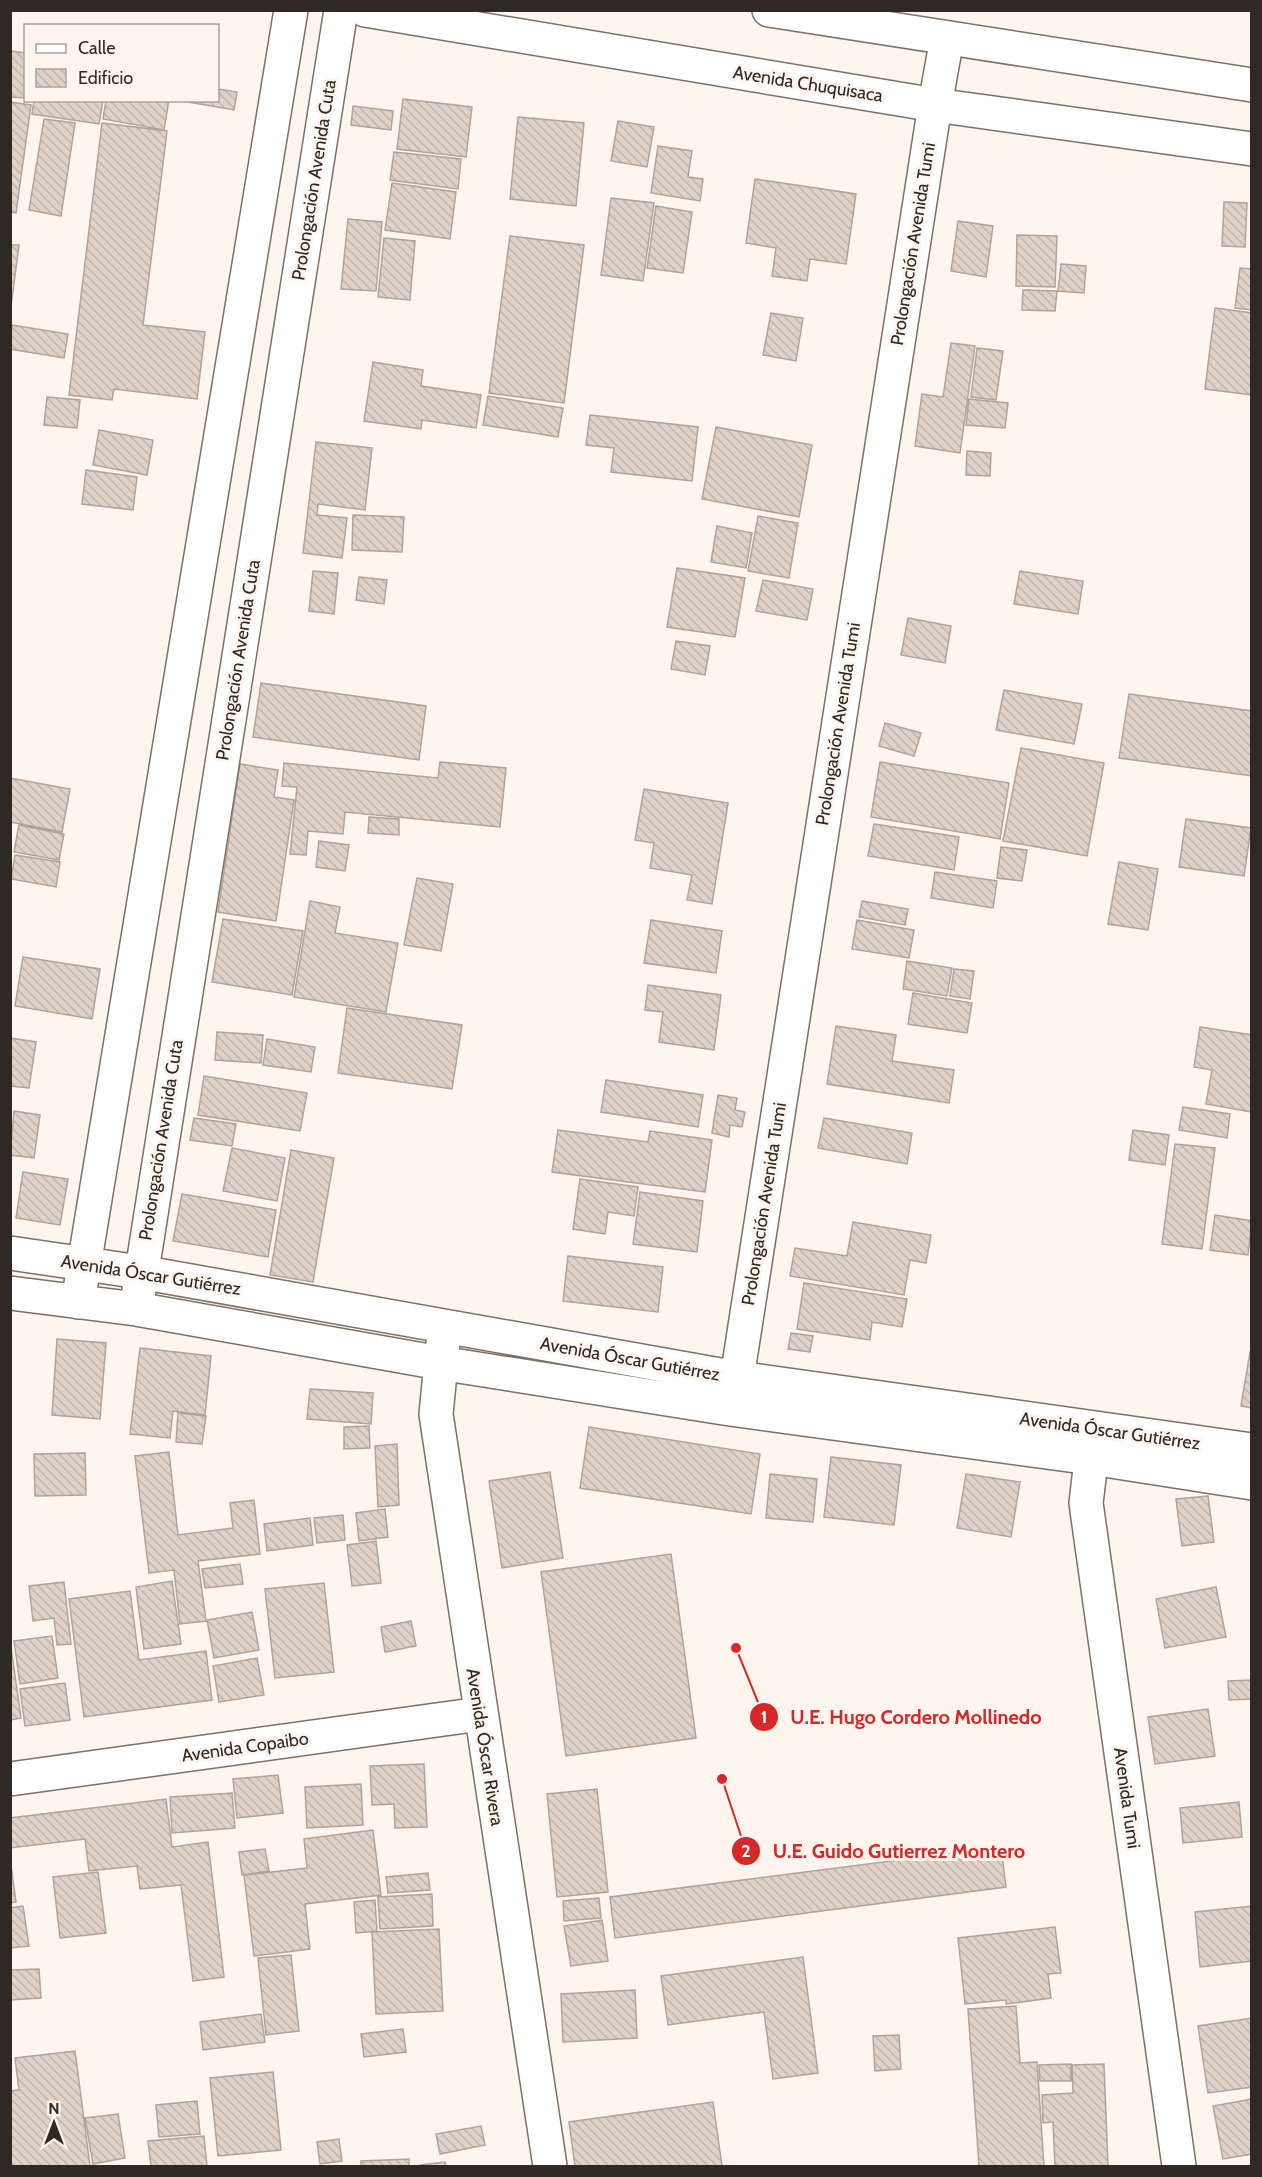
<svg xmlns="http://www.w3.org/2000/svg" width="1262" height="2177" viewBox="0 0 1262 2177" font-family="Cabin,sans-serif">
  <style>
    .building { fill: url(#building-back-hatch); stroke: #b1a399; stroke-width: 1.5 }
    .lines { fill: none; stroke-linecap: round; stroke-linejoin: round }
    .minor-casing { stroke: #7d7066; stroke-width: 36 }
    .primary-casing { stroke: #7d7066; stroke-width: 36 }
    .minor { stroke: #fff; stroke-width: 33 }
    .primary { stroke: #fff; stroke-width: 33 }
    .labels { text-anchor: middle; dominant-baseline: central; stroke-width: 6; stroke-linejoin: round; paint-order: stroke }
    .street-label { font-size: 18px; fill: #2e2924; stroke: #fef5ee }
    .leader { fill: none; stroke: #d62828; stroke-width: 2 }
    .callout-dot { fill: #d62828; stroke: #fef5ee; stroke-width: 2 }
    .mark-label { font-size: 18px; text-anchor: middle; font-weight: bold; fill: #fff }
    .callout-label { font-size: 20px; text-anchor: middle; font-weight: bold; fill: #d62828; stroke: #fef5ee; stroke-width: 6; stroke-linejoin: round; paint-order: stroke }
  </style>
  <defs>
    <pattern id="building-back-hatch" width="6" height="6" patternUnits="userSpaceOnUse" patternTransform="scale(1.5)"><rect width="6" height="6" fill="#e0d2c7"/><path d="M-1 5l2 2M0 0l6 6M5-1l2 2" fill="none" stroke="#c0b4ab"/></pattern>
  </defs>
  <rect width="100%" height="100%" fill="#fef5ee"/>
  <path class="building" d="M10,51L26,53V98L10,97Z
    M218,89L237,92L234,110L176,100H218Z
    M403,99L472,107L466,157L397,149Z
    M34,100H103L99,124L32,114Z
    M106,100H169L164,130L103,119Z
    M10,102L31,105L16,213L10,212Z
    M353,106L393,111L391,130L351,125Z
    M518,117L584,123L576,206L510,199Z
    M44,119L75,123L61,216L29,210Z
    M618,121L654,127L647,167L611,161Z
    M102,123L167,131L143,325L205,332L197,399L114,389L112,400L69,395Z
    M658,146L692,151L688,177L703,179L700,201L651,193Z
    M394,152L461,159L458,189L390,180Z
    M755,179L856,194L846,264L810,259L807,281L772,276L776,248L746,243Z
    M392,183L456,192L450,239L385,230Z
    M611,198L654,203L643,281L601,275Z
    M1224,202L1247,203L1245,247L1222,246Z
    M656,206L692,212L683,273L647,268Z
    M348,219L382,222L376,291L341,289Z
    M958,221L993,226L986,277L951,271Z
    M1017,235L1057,236L1055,287L1016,286Z
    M510,236L584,245L564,403L489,393Z
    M384,238L415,241L410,300L378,297Z
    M10,245H19L10,314Z
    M1061,264L1086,266L1084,293L1058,291Z
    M1240,268L1252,269V310L1235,308Z
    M1023,290L1057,291L1055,311L1022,310Z
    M1215,308L1252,313V395L1205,389Z
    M771,313L803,318L796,361L763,355Z
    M12,325L68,334L64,358L10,349Z
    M951,343L975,346L960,453L915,446L922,394L943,397Z
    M977,348L1003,351L996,400L971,397Z
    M373,362L423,370L421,386L481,395L476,428L422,420L421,429L364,421Z
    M488,396L563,408L558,437L483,425Z
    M47,397L80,400L77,428L44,425Z
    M969,399L1008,403L1005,428L966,425Z
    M590,415L698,427L692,481L611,472L614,448L586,445Z
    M716,427L812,445L799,517L702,499Z
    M99,430L153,440L147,475L93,465Z
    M316,442L372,448L365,510L318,504L317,515L347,518L342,558L303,553Z
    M967,451L991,453L990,476L966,475Z
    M86,470L137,477L133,510L82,504Z
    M353,515L404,517L402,552L352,550Z
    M758,516L798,523L789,578L748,571Z
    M717,526L752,533L746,568L711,562Z
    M677,568L745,578L735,637L667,627Z
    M313,571L338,573L334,614L309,611Z
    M1020,571L1083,581L1078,614L1014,604Z
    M359,577L387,580L384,604L356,600Z
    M763,580L813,589L807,620L756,611Z
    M908,618L951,626L945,663L901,655Z
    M676,641L710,646L705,675L671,669Z
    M261,683L426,706L419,760L253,737Z
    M1004,690L1082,704L1074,744L996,730Z
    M1129,694L1252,711V776L1119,758Z
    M885,723L921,733L914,756L879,746Z
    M1021,748L1104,763L1087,856L1003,841Z
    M440,762L506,768L500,827L345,812L343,834L308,831L306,855L290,854L297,787L282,786L284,763L438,778Z
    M880,762L1009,783L1000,839L871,817Z
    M240,764L278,770L274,797L294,800L276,921L218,912Z
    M10,778L70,789L62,832L10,822Z
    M644,789L728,803L712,904L687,900L692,875L650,868L654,843L635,840Z
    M369,817L399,819V835L368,833Z
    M1186,819L1251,828L1244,876L1179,867Z
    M874,824L959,837L954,870L868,856Z
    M19,825L64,834L59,860L14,852Z
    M319,841L349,845L345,871L316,867Z
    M1001,847L1027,850L1022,881L997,878Z
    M15,855L60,862L56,887L11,879Z
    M1119,862L1158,869L1148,930L1108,924Z
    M935,872L997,881L993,908L931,898Z
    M417,878L453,884L441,951L404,945Z
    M310,901L340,907L335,933L398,943L386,1012L294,997Z
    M862,901L908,909L905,925L859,917Z
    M223,919L303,931L292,995L212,982Z
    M651,920L722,931L716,973L644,963Z
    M857,920L914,930L909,958L852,949Z
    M23,957L100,969L92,1019L15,1006Z
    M907,961L952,968L947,996L903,989Z
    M954,969L974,971L970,999L950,996Z
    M648,985L721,995L714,1050L659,1042L663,1012L645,1010Z
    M913,993L972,1003L967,1033L908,1024Z
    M347,1008L462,1025L452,1089L338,1073Z
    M836,1026L896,1035L892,1061L954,1070L949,1103L827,1084Z
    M1200,1027L1252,1035V1112L1206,1104L1212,1070L1194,1067Z
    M217,1032L263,1035L261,1063L215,1060Z
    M10,1038L36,1042L29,1088L10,1086Z
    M267,1039L315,1047L311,1072L263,1065Z
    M204,1076L307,1093L300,1131L198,1115Z
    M606,1080L703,1095L698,1127L601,1112Z
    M718,1095L737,1098L735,1110L745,1112L742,1127L730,1125L729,1137L712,1133Z
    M1183,1107L1230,1114L1227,1138L1179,1130Z
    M14,1111L40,1115L34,1158L10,1155Z
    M194,1118L236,1124L232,1146L190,1140Z
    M824,1118L912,1133L907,1164L818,1148Z
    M558,1130L648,1142L650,1131L712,1140L705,1192L552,1172Z
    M1133,1130L1169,1135L1165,1165L1129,1160Z
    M1175,1144L1215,1148L1202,1249L1162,1244Z
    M232,1148L285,1158L277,1201L223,1191Z
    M291,1150L334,1158L313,1282L270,1275Z
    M23,1172L68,1179L60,1225L16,1218Z
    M580,1179L638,1187L634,1216L608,1212L605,1234L573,1229Z
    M640,1192L703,1201L697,1252L633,1244Z
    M182,1194L276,1210L268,1257L173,1241Z
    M1215,1215L1252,1221L1248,1255L1210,1250Z
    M853,1222L931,1235L926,1263L910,1260L904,1295L790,1276L795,1248L847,1256Z
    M568,1256L663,1267L658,1312L563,1301Z
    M804,1283L907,1299L902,1327L872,1322L870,1340L797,1329Z
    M791,1333L813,1336L810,1352L788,1349Z
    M57,1339L106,1343L100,1419L52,1415Z
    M140,1348L211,1356L205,1415L173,1411L170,1438L130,1434Z
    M1250,1352H1252V1408L1241,1406Z
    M310,1389L373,1393L371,1424L307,1419Z
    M178,1413L206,1416L202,1444L176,1442Z
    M369,1426L370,1448L344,1449V1427Z
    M589,1427L760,1454L751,1514L580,1488Z
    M397,1444L399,1505L378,1507L375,1446Z
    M169,1452L178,1535L233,1528L230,1503L254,1500L260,1554L198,1561L206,1621L180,1624L174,1570L149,1573L135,1456Z
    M85,1453L86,1495L35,1496L34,1454Z
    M831,1457L901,1465L894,1525L824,1517Z
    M550,1472L563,1558L502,1568L489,1481Z
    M770,1474L817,1479L813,1522L766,1518Z
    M966,1474L1020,1482L1011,1537L957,1528Z
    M1208,1496L1214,1542L1182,1546L1176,1499Z
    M385,1509L388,1537L359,1541L356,1513Z
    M343,1515L345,1540L317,1543L314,1518Z
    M310,1518L313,1545L267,1551L264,1524Z
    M376,1541L381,1583L352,1586L347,1545Z
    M671,1554L696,1738L566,1756L541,1572Z
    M240,1564L243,1584L205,1588L202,1569Z
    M172,1581L181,1644L144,1649L136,1587Z
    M64,1582L71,1644L57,1645L54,1618L33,1621L29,1586Z
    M324,1583L334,1672L275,1678L265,1589Z
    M1216,1587L1226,1637L1165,1648L1156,1599Z
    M130,1591L139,1660L206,1651L212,1700L84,1717L69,1599Z
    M252,1612L259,1650L214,1658L207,1620Z
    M411,1621L416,1646L385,1652L381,1627Z
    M52,1636L58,1678L20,1684L14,1641Z
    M10,1640L21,1718L10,1720Z
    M257,1658L264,1695L219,1702L213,1666Z
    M1252,1680V1699L1229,1700L1228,1681Z
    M65,1683L70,1720L25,1726L20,1689Z
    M1208,1709L1215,1756L1155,1764L1148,1717Z
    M424,1764L427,1827L395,1828L394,1804L372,1805L370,1766Z
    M278,1775L283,1813L237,1818L233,1779Z
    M361,1784L363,1825L307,1828L305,1787Z
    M597,1789L608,1892L557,1897L547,1794Z
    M232,1793L235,1828L172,1833L170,1797Z
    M166,1799L172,1847L208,1842L224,1977L193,1981L181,1885L140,1889L137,1866L89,1871L85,1839L10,1848V1818Z
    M1239,1802L1242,1837L1183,1843L1180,1808Z
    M373,1830L381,1895L305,1904L310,1949L254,1956L244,1875L307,1868L304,1839Z
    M1001,1847L1006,1887L615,1938L610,1897Z
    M265,1849L269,1871L242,1875L239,1852Z
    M10,1858L16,1902L10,1903Z
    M98,1872L106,1933L60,1938L53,1877Z
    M428,1873L430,1890L388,1893L386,1877Z
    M432,1894L433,1926L380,1929L378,1897Z
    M599,1898L601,1918L564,1921L563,1901Z
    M375,1900L377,1931L356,1933L354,1902Z
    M23,1906L29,1946L10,1948V1908Z
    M1252,1906V1961L1200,1967L1195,1912Z
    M602,1920L608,1961L571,1966L564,1926Z
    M1055,1927L1061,1973L1048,1974L1051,1998L1006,2004V2000L965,2004L958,1938Z
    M439,1929L443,2011L376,2014L372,1932Z
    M291,1955L299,2031L266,2035L258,1958Z
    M803,1957L818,2073L773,2079L764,2012L668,2025L661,1976Z
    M39,1969L41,1998L10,2000V1970Z
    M635,1990L637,2038L563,2042L561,1994Z
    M1016,2006L1020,2063L1037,2062L1044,2166H979L968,2009Z
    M261,2014L265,2042L203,2050L200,2022Z
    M1252,2018V2087L1208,2093L1198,2026Z
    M403,2029L406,2052L364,2057L361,2034Z
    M899,2035L901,2069L875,2071L873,2036Z
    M75,2051L90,2166H10V2091L19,2090L15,2058Z
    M1071,2064V2081H1040L1039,2065Z
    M1104,2064L1108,2166H1055L1053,2122L1043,2123L1042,2095L1073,2093L1072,2065Z
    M273,2072L281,2150L218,2156L210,2078Z
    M1252,2099V2154L1223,2159L1213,2106Z
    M197,2101L200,2134L159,2137L156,2105Z
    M713,2102L722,2166H575L569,2122Z
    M118,2114L125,2158L93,2164L85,2118Z
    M481,2126L485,2145L440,2154L436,2134Z
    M204,2136L207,2166H151L148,2141Z
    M339,2139L342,2161L320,2164L317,2142Z
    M409,2159V2166H361V2161Z
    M445,2162L446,2166H420V2165Z"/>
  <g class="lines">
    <defs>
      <path id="minor" d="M10,1253L140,1272L737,1378L1252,1450
        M10,1293L136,1309L440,1363L730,1409L1091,1458L1252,1483
        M78,1302L291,10
        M136,1309L341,10
        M443,1343L436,1414L550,2166
        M730,1409L737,1378L935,105L947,38
        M1094,1436L1086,1503L1179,2166
        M10,1779L480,1714"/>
      <path id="primary" d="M365,10L935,105L1252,149
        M769,10L1252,85"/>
    </defs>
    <use href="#minor" class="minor-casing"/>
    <use href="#primary" class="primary-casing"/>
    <use href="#minor" class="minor"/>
    <use href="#primary" class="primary"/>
  </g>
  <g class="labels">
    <g class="street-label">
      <text transform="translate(808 84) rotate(9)">Avenida Chuquisaca</text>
      <text transform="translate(314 180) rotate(-81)">Prolongación Avenida Cuta</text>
      <text transform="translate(913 244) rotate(-81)">Prolongación Avenida Tumi</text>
      <text transform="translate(238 660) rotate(-81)">Prolongación Avenida Cuta</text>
      <text transform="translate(838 724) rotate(-81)">Prolongación Avenida Tumi</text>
      <text transform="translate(161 1140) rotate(-81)">Prolongación Avenida Cuta</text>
      <text transform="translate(764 1204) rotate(-81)">Prolongación Avenida Tumi</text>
      <text transform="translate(151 1275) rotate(9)">Avenida Óscar Gutiérrez</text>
      <text transform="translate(630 1359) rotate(10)">Avenida Óscar Gutiérrez</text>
      <text transform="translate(1110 1431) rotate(8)">Avenida Óscar Gutiérrez</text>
      <text transform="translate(245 1747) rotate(-8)">Avenida Copaibo</text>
      <text transform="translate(485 1747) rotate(81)">Avenida Óscar Rivera</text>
      <text transform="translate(1127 1798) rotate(82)">Avenida Tumi</text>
    </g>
  </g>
  <path class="leader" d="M736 1648L764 1717M722 1779L746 1851"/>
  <g class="callout-dot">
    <circle cx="736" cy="1648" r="6"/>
    <circle cx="722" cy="1779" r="6"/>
    <circle cx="764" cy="1717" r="15"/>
    <circle cx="746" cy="1851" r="15"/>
  </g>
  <g class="mark-label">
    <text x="764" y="1723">1</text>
    <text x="746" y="1857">2</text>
  </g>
  <g class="callout-label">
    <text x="916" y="1724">U.E. Hugo Cordero Mollinedo</text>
    <text x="899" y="1858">U.E. Guido Gutierrez Montero</text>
  </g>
  <rect width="1262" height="2177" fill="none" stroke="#2e2924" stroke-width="24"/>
  <rect x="24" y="24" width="195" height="78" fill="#fef5ee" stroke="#aba39d" stroke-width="1.5"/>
  <rect x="36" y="44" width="30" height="9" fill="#ffffff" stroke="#aba39d" stroke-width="1.5"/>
  <text x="78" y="54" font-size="18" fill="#2e2924">Calle</text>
  <rect x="36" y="69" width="30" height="18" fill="url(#building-back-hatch)" stroke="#aba39d" stroke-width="1.5"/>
  <text x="78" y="84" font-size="18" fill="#2e2924">Edificio</text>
  <g transform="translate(54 2123)" stroke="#fef5ee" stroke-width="4.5" paint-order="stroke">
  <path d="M0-4.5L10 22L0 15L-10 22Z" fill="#2e2924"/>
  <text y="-9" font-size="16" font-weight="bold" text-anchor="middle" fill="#2e2924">N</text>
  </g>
</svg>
